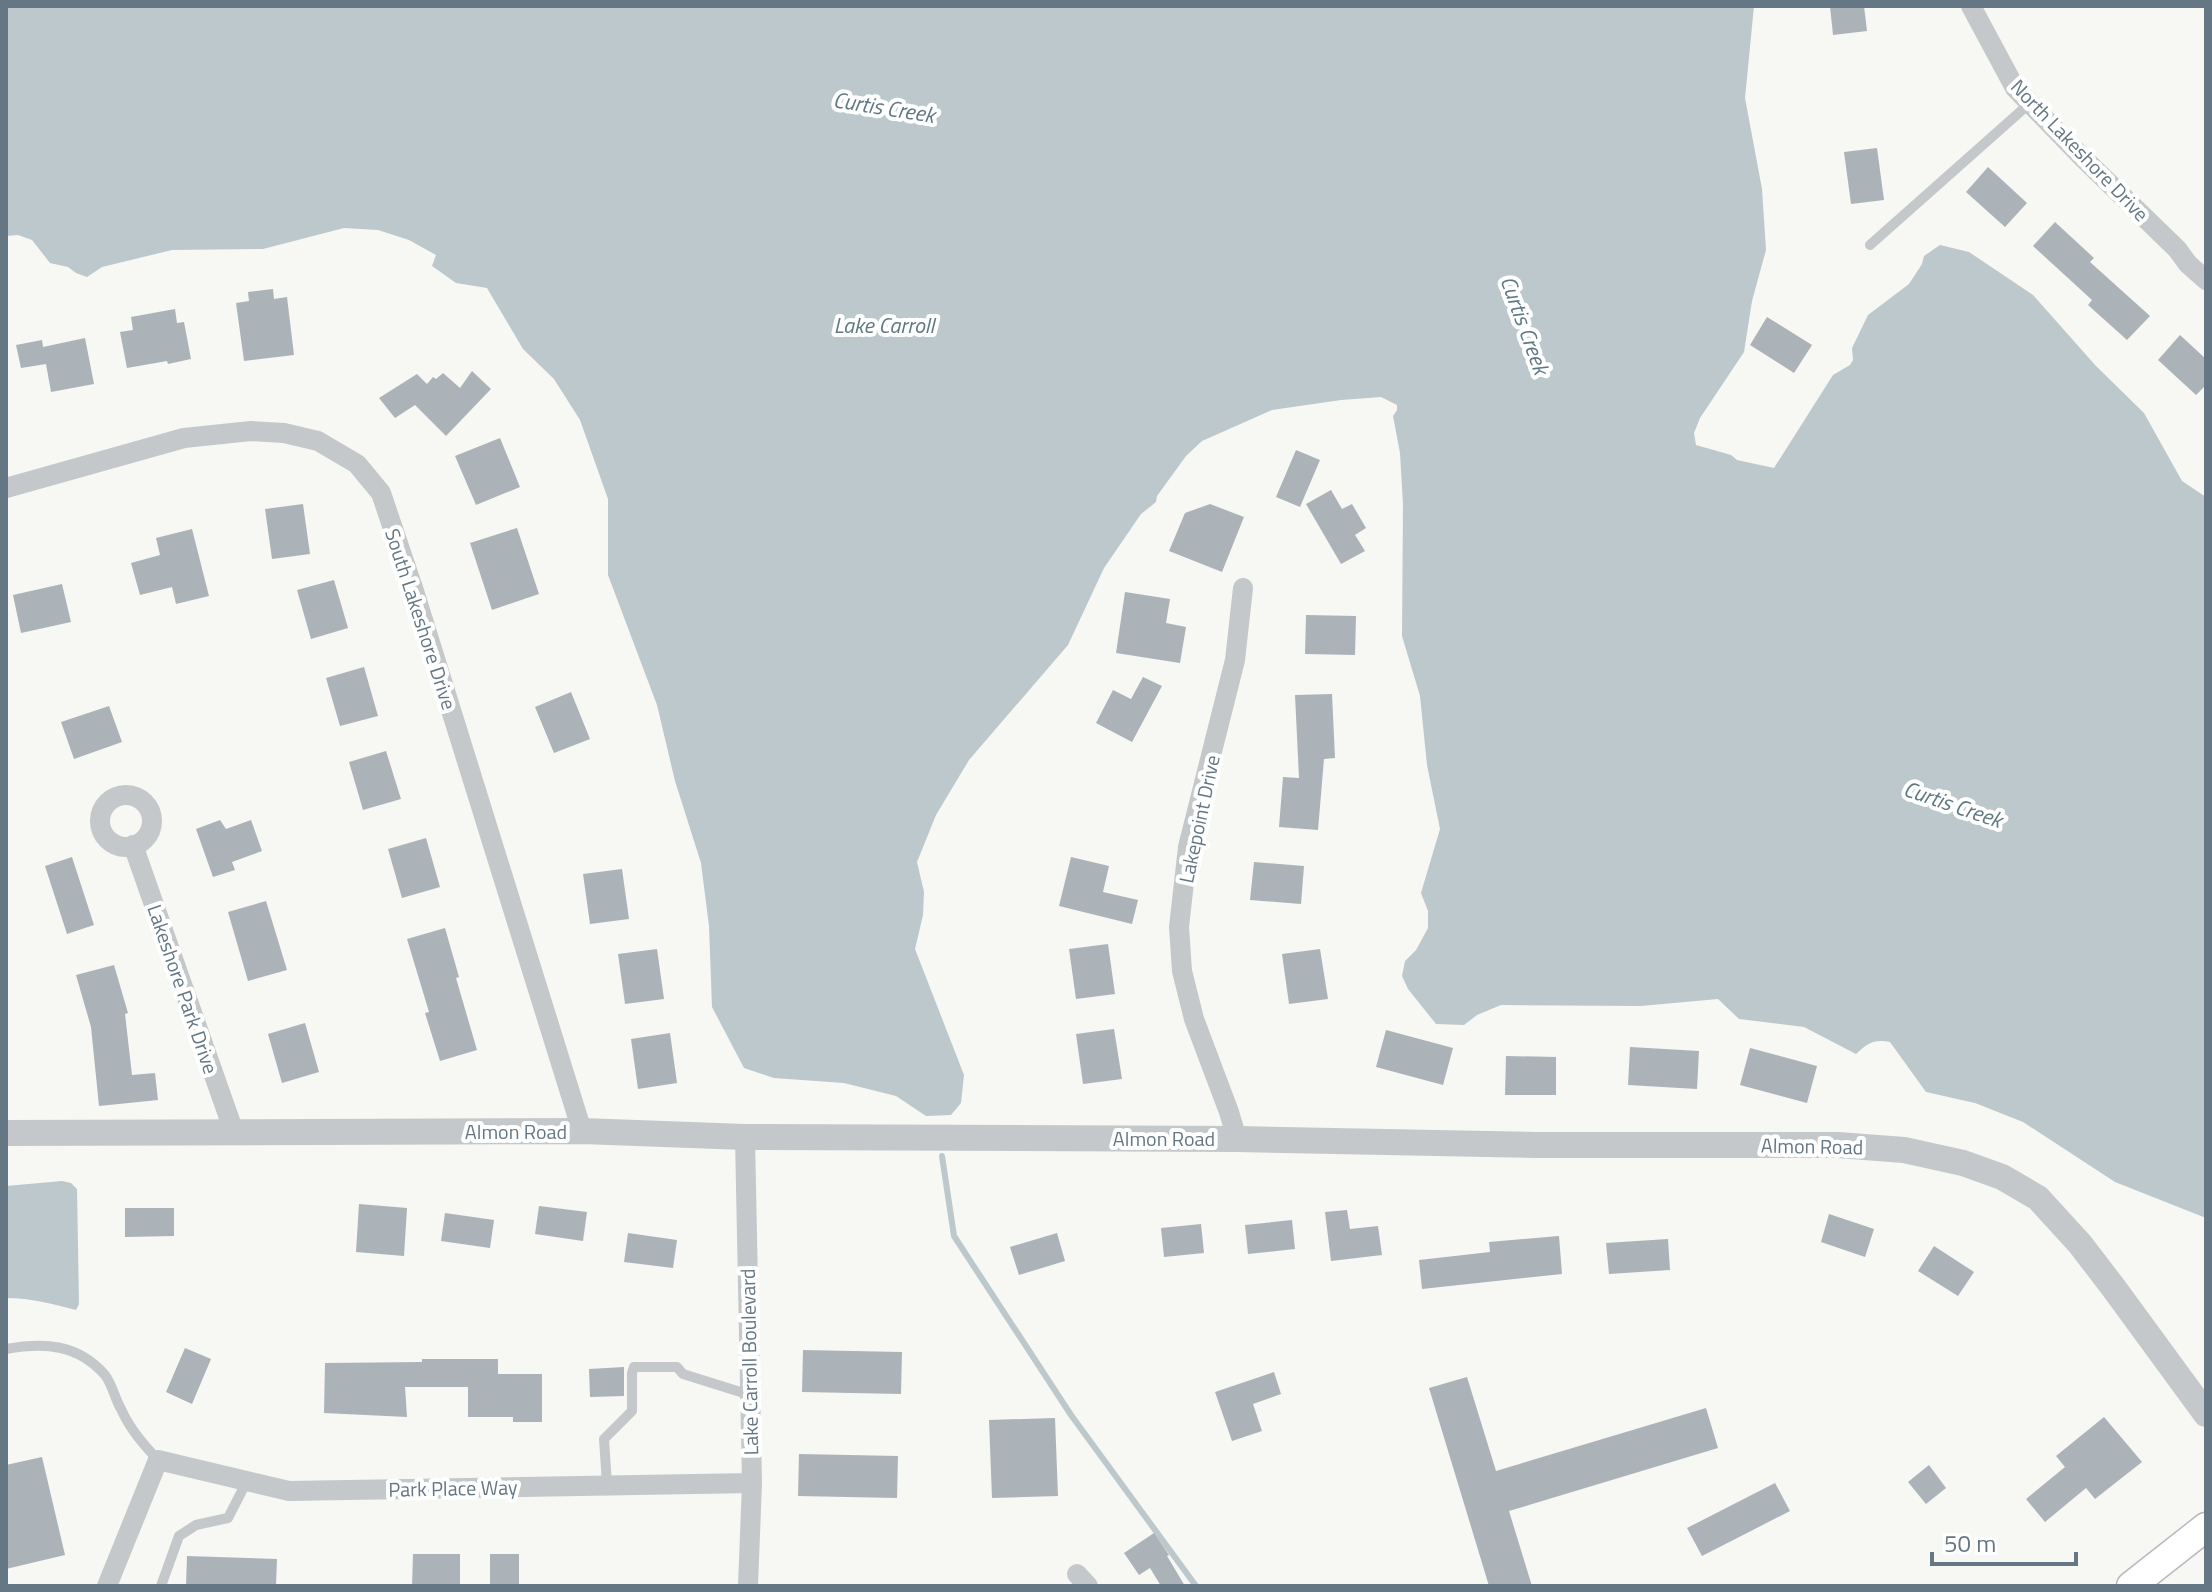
<svg xmlns="http://www.w3.org/2000/svg" width="2212" height="1592" viewBox="0 0 2212 1592" font-family="'Titillium Web',sans-serif">
  <style>
    .water { fill: #bcc8cc }
    .lines { fill: none; stroke-linecap: round; stroke-linejoin: round }
    .stream { stroke: #bcc8cc; stroke-width: 6 }
    .building { fill: #abb3b9 }
    .secondary-casing { stroke: #b4babe; stroke-width: 31 }
    .service { stroke: #c4c8cb; stroke-width: 10 }
    .minor { stroke: #c4c8cb; stroke-width: 20 }
    .tertiary { stroke: #c4c8cb; stroke-width: 26 }
    .secondary { stroke: #fff; stroke-width: 28 }
    .labels { text-anchor: middle; dominant-baseline: central; stroke-width: 8; stroke-linejoin: round; paint-order: stroke }
    .street-label { font-size: 20px; fill: #657785; stroke: #fff }
    .water-label { font-size: 22px; font-style: italic; fill: #607882; stroke: #fff }
  </style>
  <rect width="100%" height="100%" fill="#f7f7f3"/>
  <path class="water" d="M6,6H1754L1745,98L1762,189L1766,250L1752,301L1744,352L1700,418L1694,433L1696,445L1731,455L1737,460L1774,468L1833,375L1850,365L1853,360L1852,348L1868,315L1909,284L1922,264L1924,256L1940,245L1969,252L2033,295L2096,366L2144,413L2182,481L2206,497V1218L2115,1182L2023,1122L1975,1103L1926,1092L1890,1042C1874,1039 1868,1043 1856,1054L1804,1027L1739,1019L1718,999L1641,1006L1501,1005L1477,1015L1464,1025L1436,1024L1408,989L1402,976L1405,961L1416,950L1428,928V911L1421,893L1440,829L1427,765L1420,696L1402,636L1403,504L1400,453L1393,416L1397,410V405L1381,397L1341,400L1272,410L1202,441L1186,456L1157,496L1156,502L1141,514L1104,568L1068,645L969,760L936,815L917,862L924,892L923,915L915,949L964,1075L961,1103L951,1115L926,1116L896,1096L844,1083L774,1078L744,1068L712,1007L709,926L701,863L675,781L657,705L608,575V499L580,420L554,379L523,349L487,288L456,283L432,266L436,255L409,240L378,230L344,228L263,249L172,250L102,267L87,277L76,273L68,267L50,263L32,240L18,235L6,236Z
    M62,1181L71,1183L77,1189L79,1304L76,1310C52,1304 31,1298 6,1298V1186Z"/>
  <g class="lines">
    <path class="stream" d="M942,1156L954,1236L1071,1415L1196,1586"/>
  </g>
  <path class="building" d="M1830,6H1864L1867,31L1833,35Z
    M1877,148L1884,200L1851,204L1844,152Z
    M1988,167L2027,203L2005,227L1966,192Z
    M2055,222L2094,258L2090,262L2150,316L2127,340L2088,305L2092,300L2033,246Z
    M273,289L274,299L287,297L294,355L244,361L236,303L249,301L248,292Z
    M175,309L177,323L184,322L191,359L168,364L167,361L127,368L120,332L133,330L131,317Z
    M1767,317L1812,345L1794,373L1750,345Z
    M2180,335L2206,359V385L2196,395L2158,360Z
    M85,338L94,384L51,392L46,364L21,368L16,345L42,340L43,347Z
    M472,371L491,389L446,436L415,405L395,418L379,398L417,374L427,384L433,377L436,379L443,373L460,388Z
    M500,438L520,487L476,505L455,456Z
    M1296,450L1320,460L1300,507L1276,497Z
    M1331,490L1342,509L1352,504L1366,528L1355,535L1365,551L1341,564L1306,504Z
    M303,504L310,554L272,559L265,509Z
    M1210,504L1244,517L1222,572L1169,551L1185,513Z
    M517,528L539,594L492,610L470,543Z
    M192,529L209,596L176,604L172,587L140,595L131,563L160,555L156,538Z
    M334,580L348,628L311,639L297,590Z
    M62,584L71,622L21,633L13,595Z
    M1125,592L1170,599L1166,623L1186,627L1180,663L1116,653Z
    M1306,615L1356,616L1355,655L1305,654Z
    M364,667L378,716L340,726L326,678Z
    M1143,677L1162,686L1132,742L1096,723L1113,690L1131,699Z
    M571,692L590,739L554,753L535,707Z
    M1332,694L1335,758L1324,759L1318,830L1279,827L1283,777L1299,778L1295,695Z
    M109,706L122,742L74,759L61,722Z
    M386,751L401,799L363,810L349,762Z
    M220,820L226,829L251,820L262,851L232,862L235,870L213,877L196,829Z
    M426,838L440,887L402,898L388,849Z
    M72,857L94,925L67,934L45,866Z
    M1071,857L1109,866L1103,892L1138,900L1132,924L1059,906Z
    M1254,862L1304,866L1301,904L1250,900Z
    M622,869L629,919L590,924L583,874Z
    M266,901L287,970L248,981L228,912Z
    M445,928L459,977L456,978L477,1050L440,1061L425,1013L429,1012L407,939Z
    M1108,944L1115,994L1076,999L1069,949Z
    M657,949L664,999L625,1004L618,954Z
    M1320,949L1328,999L1289,1004L1282,954Z
    M114,965L128,1013L125,1014L132,1075L155,1073L158,1100L99,1106L91,1027L76,975Z
    M305,1023L319,1072L282,1083L268,1034Z
    M1114,1029L1122,1079L1083,1084L1076,1034Z
    M1386,1030L1453,1048L1443,1085L1376,1067Z
    M670,1033L677,1083L638,1089L631,1039Z
    M1630,1047L1699,1051L1697,1089L1628,1085Z
    M1750,1048L1817,1066L1807,1103L1740,1085Z
    M1506,1056L1556,1057V1095H1505Z
    M359,1204L407,1208L404,1256L356,1252Z
    M539,1206L587,1212L583,1241L535,1234Z
    M125,1208H174V1236L125,1237Z
    M1347,1210L1350,1229L1378,1226L1382,1255L1331,1261L1325,1212Z
    M445,1213L494,1220L490,1248L441,1241Z
    M1829,1214L1874,1229L1865,1257L1821,1242Z
    M1292,1220L1295,1249L1248,1254L1245,1225Z
    M1201,1224L1204,1253L1164,1257L1161,1228Z
    M628,1233L677,1240L673,1268L624,1262Z
    M1057,1233L1065,1261L1019,1275L1010,1247Z
    M1559,1236L1562,1274L1422,1289L1419,1260L1490,1252L1489,1242Z
    M1668,1239L1670,1270L1609,1274L1606,1243Z
    M1934,1246L1974,1272L1958,1296L1918,1271Z
    M185,1348L211,1359L192,1404L166,1392Z
    M803,1350L902,1352L901,1394L802,1392Z
    M422,1359H498V1374H542V1422H513V1417H468V1387H405L407,1417L324,1413L325,1363L422,1362Z
    M624,1367V1396L590,1397L589,1369Z
    M1274,1372L1281,1394L1253,1404L1262,1431L1232,1441L1215,1392Z
    M1467,1377L1496,1471L1706,1408L1718,1448L1509,1511L1532,1586H1489L1429,1388Z
    M2104,1417L2142,1462L2095,1499L2086,1488L2045,1522L2026,1499L2065,1467L2056,1456Z
    M1055,1418L1058,1496L992,1498L989,1420Z
    M799,1454L898,1456L897,1498L798,1496Z
    M42,1457L65,1555L6,1569V1465Z
    M1929,1465L1946,1488L1926,1504L1908,1482Z
    M1775,1483L1790,1511L1702,1556L1687,1528Z
    M1154,1533L1169,1555L1167,1556L1185,1586H1161L1150,1568L1139,1575L1124,1553Z
    M413,1554H460V1586H412Z
    M490,1554H519V1586H490Z
    M187,1556L277,1559L276,1586H186Z"/>
  <g class="lines">
    <defs>
      <path id="secondary" d="M2131,1586L2206,1527"/>
    </defs>
    <use href="#secondary" class="secondary-casing"/>
    <path class="service" d="M1870,245L2030,103
      M6,1349C44,1342 78,1344 105,1375C112,1384 115,1399 121,1409C130,1429 143,1444 158,1460
      M607,1485L604,1439L632,1411V1373L634,1367H677L683,1374L750,1395
      M161,1586L179,1536L196,1525L228,1518L247,1481"/>
    <path class="minor" d="M1971,6L2015,88L2082,157L2177,249L2188,264L2206,280
      M6,488L184,438L251,431L284,433L318,441L357,464L381,493L414,591L582,1131
      M100 821a26 26 0 1 1 52 0a26 26 0 1 1-52 0Z
      M133,845L234,1132
      M745,1137L752,1483L748,1586
      M1237,1139L1229,1112L1194,1019L1182,971L1179,927L1188,847L1235,660L1243,588
      M1077,1574L1088,1586
      M107,1586L158,1460L289,1491L752,1483"/>
    <path class="tertiary" d="M6,1133L582,1131L745,1137L1237,1139L1536,1145H1838L1904,1150L1963,1163L2002,1177L2038,1198L2080,1244L2113,1287L2206,1414"/>
    <use href="#secondary" class="secondary"/>
  </g>
  <g class="labels">
    <g class="street-label">
      <text transform="translate(2080 150) rotate(46)">North Lakeshore Drive</text>
      <text transform="translate(421 619) rotate(72)">South Lakeshore Drive</text>
      <text transform="translate(1199 819) rotate(-78)">Lakepoint Drive</text>
      <text transform="translate(183 989) rotate(71)">Lakeshore Park Drive</text>
      <text x="516" y="1131">Almon Road</text>
      <text x="1164" y="1138">Almon Road</text>
      <text transform="translate(1812 1146) rotate(1)">Almon Road</text>
      <text transform="translate(749 1362) rotate(-91)">Lake Carroll Boulevard</text>
      <text transform="translate(453 1488) rotate(-1)">Park Place Way</text>
    </g>
    <g class="water-label">
      <text transform="translate(884 107) rotate(9)">Curtis Creek</text>
      <text x="884" y="325">Lake Carroll</text>
      <text transform="translate(1525 325) rotate(70)">Curtis Creek</text>
      <text transform="translate(1953 804) rotate(19)">Curtis Creek</text>
    </g>
  </g>
  <rect width="2212" height="1592" fill="none" stroke="#657785" stroke-width="16"/>
  <path d="M1932 1552v12h144v-12" fill="none" stroke="#657785" stroke-width="4"/>
  <text x="1944" y="1552" font-size="24" fill="#657785" stroke="#ffffff" stroke-width="6" paint-order="stroke">50 m</text>
</svg>
